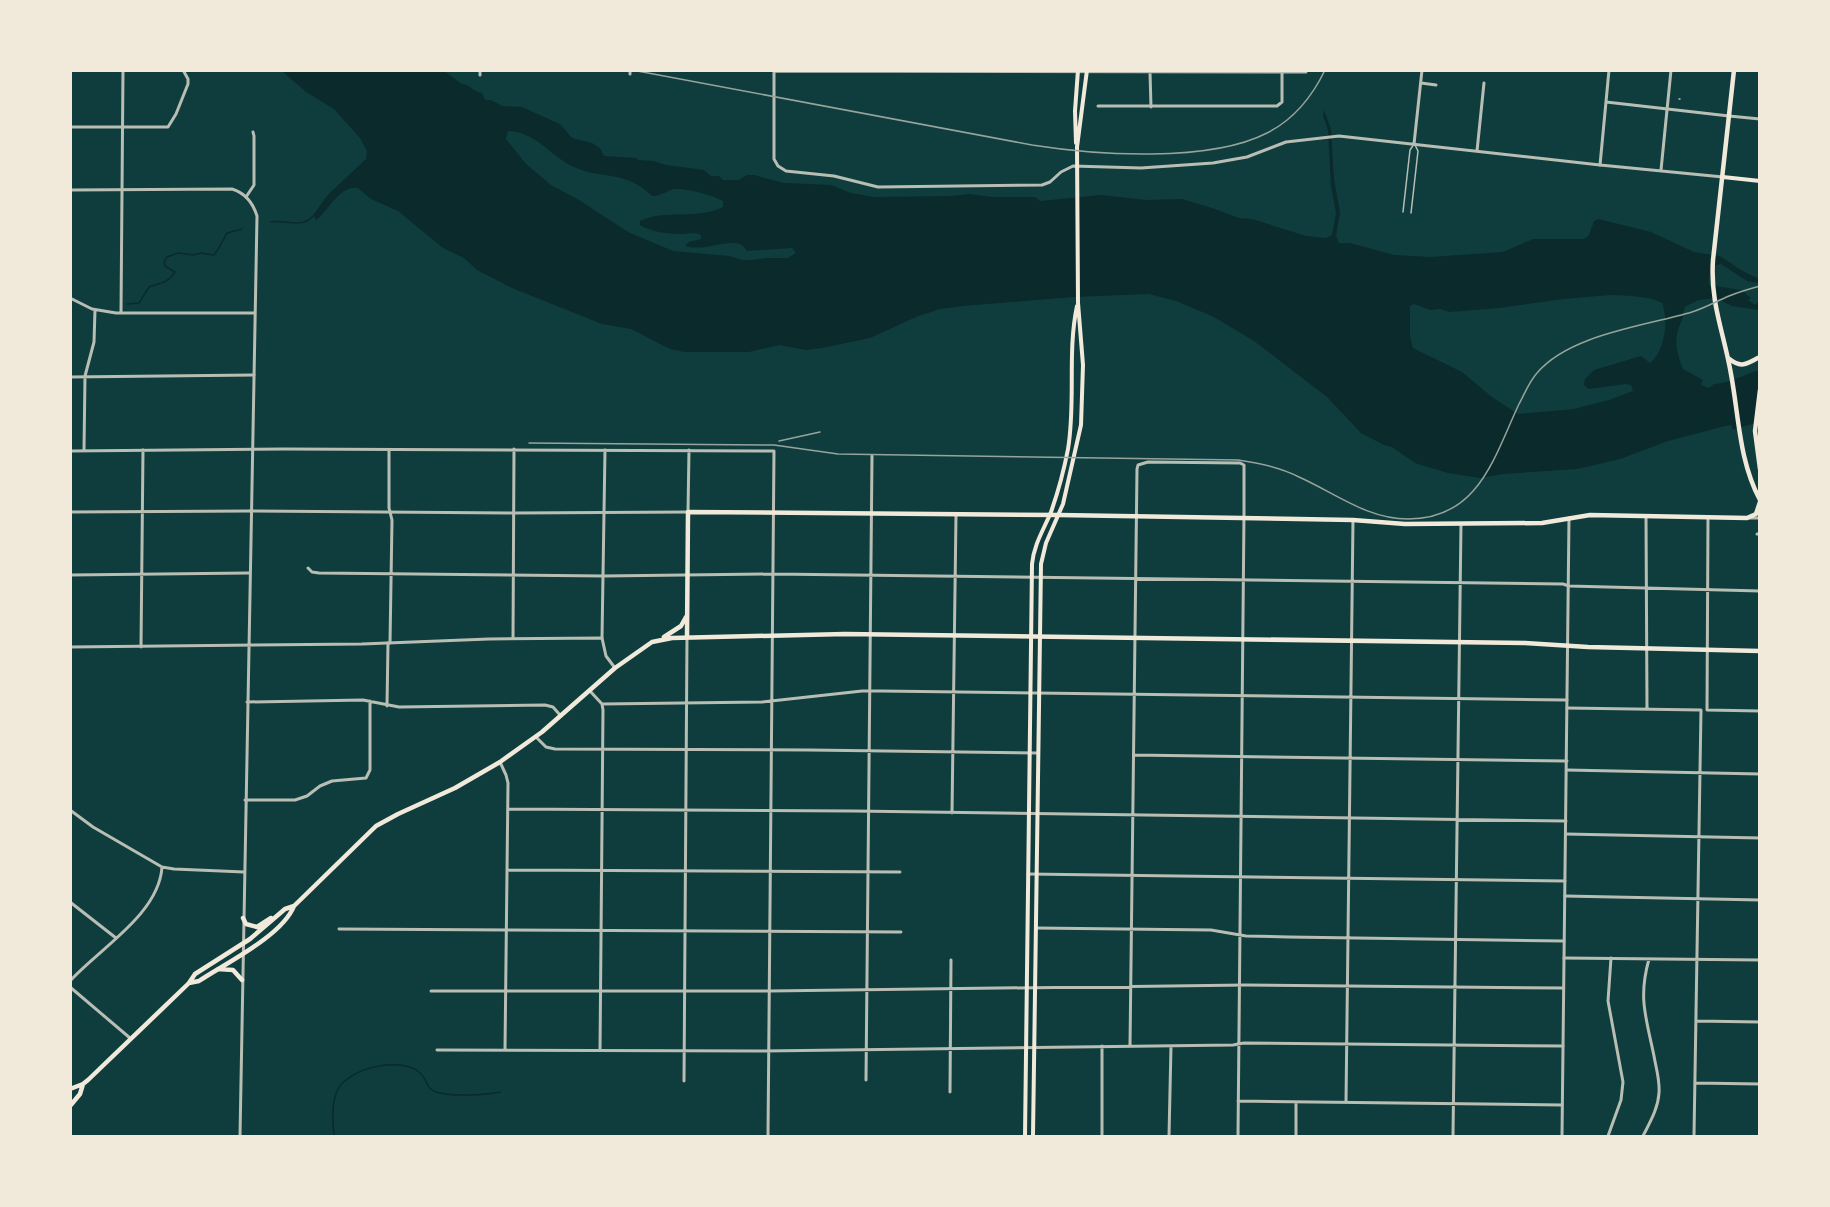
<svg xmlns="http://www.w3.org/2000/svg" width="1830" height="1207" viewBox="0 0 1830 1207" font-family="'PT Sans',sans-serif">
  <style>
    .water { fill: #0a2a2b; fill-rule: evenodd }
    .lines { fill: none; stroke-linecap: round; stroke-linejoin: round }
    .stream { stroke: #0a2a2b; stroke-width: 1.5 }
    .service { stroke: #b8beb3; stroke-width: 1.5 }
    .minor { stroke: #b8beb3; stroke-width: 3 }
    .tertiary { stroke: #b8beb3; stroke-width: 3 }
    .secondary { stroke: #f1e9da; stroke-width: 4 }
    .primary { stroke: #f1e9da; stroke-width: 4.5 }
    .rail { stroke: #97a49c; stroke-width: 1.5 }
  </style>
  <rect width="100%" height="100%" fill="#0f3d3e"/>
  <path class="water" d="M282,71H444L462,84C469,84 474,92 482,93L485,100H491L502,106L522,107L553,121L560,124L572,138L592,143L600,148L604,156L637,158L638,160L654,161L666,165L704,170L711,176H719L723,180H739L747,175H754L784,183L831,185L851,193L874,197L950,196L970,194L992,197H1035L1040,201L1101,195L1147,200L1182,199L1212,208L1239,218L1252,219L1306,236L1326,238L1332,235L1336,213L1331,186L1328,130L1323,116L1324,110L1331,129L1334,179L1340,213L1336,236L1339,243H1350L1394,255L1430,257L1503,252L1533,239H1584L1589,235L1594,221L1598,219L1651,232L1694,252L1720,256L1741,270L1759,279V283L1747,281L1721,264L1713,266L1709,276V285L1741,290L1751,298L1748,300L1755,305L1759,302V310L1732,306L1716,298L1699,300L1686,306L1683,312C1684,319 1680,323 1678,330C1674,344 1678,357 1683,369L1703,380L1701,385L1709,388L1714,384C1727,384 1746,374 1759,370V422L1735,429H1732V425L1725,426L1668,441L1620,459L1577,469L1503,474L1480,478L1448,473L1415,463L1392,447L1384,445L1361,433L1327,397L1254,341L1214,317L1176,301L1149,294L1073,297L963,306L940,309L916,317L870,338L822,348L806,350L779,345L749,352H685L670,349L631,329L602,324L512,288L477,270L464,258L443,248L398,211L371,199L358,188C339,185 329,211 316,220L314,216L333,190L366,159L367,151L360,138L334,109L306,92ZM509,131C536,133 548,153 570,165C600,181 623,168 652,196C661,197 666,190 675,189C686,188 713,195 723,201V207C698,220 665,209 640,221V225C651,232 669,234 682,234C689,234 695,232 701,235V239L689,242L685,246C702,251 718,242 735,243C741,243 744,247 747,251L792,248L796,253L788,258H765L752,260H743L729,256L673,251L628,232L579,200L551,185L526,164L506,139L507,133ZM1610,295C1626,296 1647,295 1662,303C1669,320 1665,351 1650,363L1641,356L1594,370L1585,379L1584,385L1589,389L1626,384L1631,385L1633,391L1609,400L1574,409L1518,414L1492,397L1462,372L1413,348L1410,336V306L1414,304L1430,310L1440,309L1449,312L1499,308L1563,299Z"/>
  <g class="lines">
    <path class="stream" d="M271,222C282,220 294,225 304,222C316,219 322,199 333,191
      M127,304L139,303L149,287C161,283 168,283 175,272L165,266L164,262L167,257L178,253L193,255L201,253L214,255C219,249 223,240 227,233L242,229
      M334,1136C333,1122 331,1105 337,1091C347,1068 400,1056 419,1072C427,1078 426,1089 436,1092C450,1097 486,1095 500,1092"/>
    <path class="service" d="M1679,99H1680
      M1403,212L1410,150L1414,144
      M1411,213L1418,151L1415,145"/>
    <path class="minor" d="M774,70V159L778,166L786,171L834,176L878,187L1042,185L1050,182L1061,172L1073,166L1141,168L1213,163L1247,157L1286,142L1339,136L1600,165
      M774,71L1306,72
      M1150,72L1151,107
      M630,74V70
      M480,75V70
      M1421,83L1436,85
      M1098,106H1277L1282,102V72
      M1729,116L1760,119
      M70,127H168L176,114L188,84V79L183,70
      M1414,144L1422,70
      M1477,151L1484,83
      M1661,170L1671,70
      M246,197L254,185V136L253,132
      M70,298L92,309L116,313H254
      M121,313L123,70
      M70,377L254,375
      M84,450L85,376L94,342L95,310
      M389,450V508L392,520L390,643
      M70,451L285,449L774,451L768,1136
      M70,512L250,511
      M688,512L689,450
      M1646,516L1647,709
      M1757,534H1760
      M308,568L312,572L319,573L604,576L773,574L1563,584L1569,586L1760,591
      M70,575L249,573
      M513,638L514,449
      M602,638L605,450
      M141,647L143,450
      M590,691L602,704L603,710L600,1051
      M247,702L363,700L399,707L545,705L553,707L560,715
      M602,704L762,702L862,691H882L1567,700
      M387,706L388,643
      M1567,708L1701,710
      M1707,710L1708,517
      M1707,710L1760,711
      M536,737L546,747L555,749L809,750L1037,753
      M1134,755L1567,761
      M500,762L506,775L508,783L505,1049
      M1567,770L1760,774
      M245,800H295L307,796L320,786L332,781L366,778L370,770V701
      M508,809L854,811L1566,821
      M70,810L93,827L162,867L174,869L244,872
      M952,813L956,515
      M1566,834L1760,838
      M508,870L900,872
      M1028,874L1565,881
      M1565,896L1760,900
      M70,902L116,938
      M1036,928L1211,930L1246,936L1289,937L1564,941
      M339,929L901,932
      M1564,958L1760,960
      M70,981C100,948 159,914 162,867
      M70,987L130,1038
      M431,991H769L1246,985L1563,988
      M1696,1021L1760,1022
      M1130,1046L1137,469L1138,465L1148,462L1240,463L1244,465V513L1238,1136
      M437,1050L764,1051L1233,1045L1244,1043L1563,1046
      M866,1080L872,456
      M684,1081L687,637
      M1695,1083L1760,1084
      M950,1092L951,960
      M1238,1101L1562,1105
      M1346,1102L1353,520
      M1102,1136V1046
      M1169,1136L1171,1046
      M1296,1136V1102
      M1453,1136L1461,524
      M1608,1136L1621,1100L1623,1082L1608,1001L1611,958
      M1643,1136C1650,1122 1658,1109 1659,1093C1660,1080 1656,1068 1654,1056C1646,1017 1638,998 1649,959
      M1694,1136L1701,710"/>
    <path class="tertiary" d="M1609,70L1600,165L1723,177
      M1606,102L1729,116
      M70,190L232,189C245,193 253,203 257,216L240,1136
      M250,511L515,513L688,512
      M1749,518H1760
      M70,647L362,644L489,639L602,638L606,656L615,668
      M1562,1136L1569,518"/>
    <path class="secondary" d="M1076,143L1075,111L1078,70
      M1723,177L1760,181
      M1025,1136L1032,564C1034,544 1044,529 1051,512C1058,492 1064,470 1068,449C1076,402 1067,353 1077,306
      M1033,1136L1041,564L1046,543L1063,504L1081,425L1083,365L1078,303L1077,147L1087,70"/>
    <path class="primary" d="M1734,70L1713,260C1710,303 1724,333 1731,374C1739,417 1739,461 1760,500
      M1728,358C1742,369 1745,364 1760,357
      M1760,390L1755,431L1760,469
      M664,637L681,626L686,617
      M687,637L688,512L1059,515L1353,520L1405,524L1542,523L1590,515L1747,518L1756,514L1760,502
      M243,918L246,924L257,927L271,918
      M218,969L233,970L242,980
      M189,983L199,981C226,963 282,936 294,906L376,826L398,814L455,788L500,762L542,732L615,668L652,642L672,638L845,634L1525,643L1588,647L1760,651
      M70,1089L83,1084L88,1080L189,983L195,974L250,939L285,909L294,906
      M70,1106L80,1094L83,1084"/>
    <path class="rail" d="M632,70L1032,145C1095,155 1209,163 1267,133C1293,120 1312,97 1325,70
      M779,441L820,432
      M529,443L774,445L838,454L1238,460C1260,463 1279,467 1299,477C1335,493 1367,519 1408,519C1479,519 1494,457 1519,404C1525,393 1529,382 1537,373C1570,334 1646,326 1692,312C1705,308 1717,301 1729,296C1739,292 1749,289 1760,286"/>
  </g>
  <rect width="1830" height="1207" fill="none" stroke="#f1e9da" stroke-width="144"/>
</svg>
